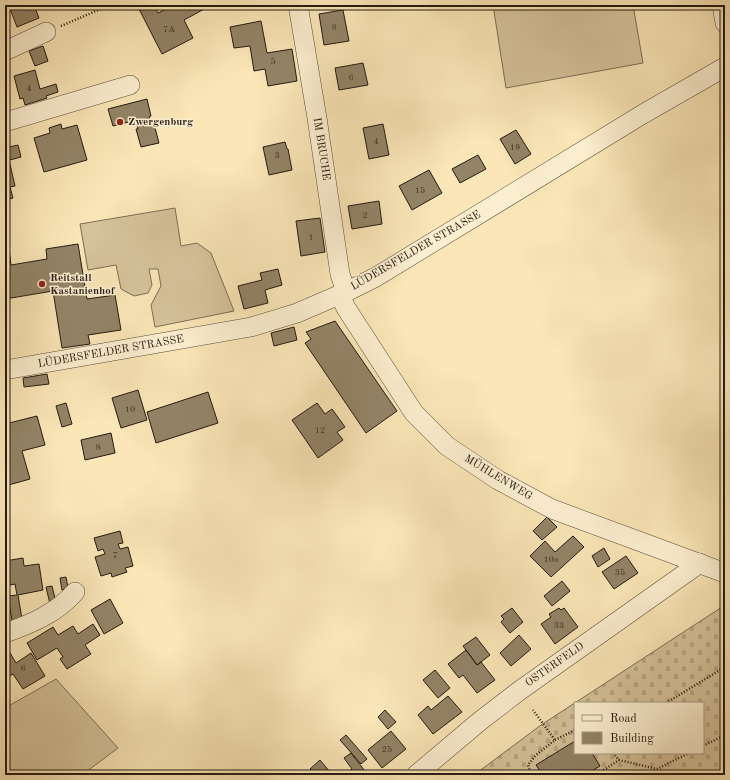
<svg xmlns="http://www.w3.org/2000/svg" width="730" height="780" viewBox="0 0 730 780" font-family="'Old Standard TT',serif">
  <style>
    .grass { fill: #d6c39b; stroke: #7d6e56 }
    .cemetery { fill: url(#cemetery-stones); stroke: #7d6e56; fill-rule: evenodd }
    .building { fill: #938467; stroke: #241a11 }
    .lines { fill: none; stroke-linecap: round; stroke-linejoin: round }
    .minor-casing { stroke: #5a4d3a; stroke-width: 20 }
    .path { stroke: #241a11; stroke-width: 2.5; stroke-dasharray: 1 2; stroke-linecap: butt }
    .minor { stroke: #fcefd0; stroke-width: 19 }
    .poi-dot { fill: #8f2418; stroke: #fcefd0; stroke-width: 1.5 }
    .labels { text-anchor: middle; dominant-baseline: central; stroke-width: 3; stroke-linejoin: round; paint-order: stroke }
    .number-label { font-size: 9px; fill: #403426 }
    .poi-label { font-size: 11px; font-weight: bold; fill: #241a11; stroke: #fcefd0; text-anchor: start }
    .street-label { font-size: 11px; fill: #241a11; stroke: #fcefd0 }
  </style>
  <defs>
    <pattern id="cemetery-stones" width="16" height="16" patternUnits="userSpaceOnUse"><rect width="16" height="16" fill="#d6c39b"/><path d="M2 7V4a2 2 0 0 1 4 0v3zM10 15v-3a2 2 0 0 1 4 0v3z" fill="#b8a784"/></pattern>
  </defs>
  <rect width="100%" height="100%" fill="#fae6b7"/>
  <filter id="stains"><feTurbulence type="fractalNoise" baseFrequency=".005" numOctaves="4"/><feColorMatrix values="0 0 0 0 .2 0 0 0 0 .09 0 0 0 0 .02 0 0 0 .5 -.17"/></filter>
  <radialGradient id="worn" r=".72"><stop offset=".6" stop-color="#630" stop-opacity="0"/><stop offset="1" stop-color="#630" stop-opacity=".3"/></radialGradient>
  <path class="grass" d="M493,5H633L643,63L506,88Z
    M175,208L181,246L197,243L211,253L234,311L155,327L151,305L161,286L158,269H149L152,285L148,293L134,296L121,289L116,265L88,270L80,224Z
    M56,679L118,748L82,775H5V708Z"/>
  <path class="cemetery" d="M725,605V775H474L541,725ZM575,703H703V753H575Z"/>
  <path class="building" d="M12,5H34L39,18L17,27L9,6Z
    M141,5H154L158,13L174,5H207L208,7L184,20L193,38L162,54L138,7Z
    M343,10L349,41L324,45L319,14Z
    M261,21L267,53L292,49L297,81L268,86L265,69L254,71L250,46L234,48L230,27Z
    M43,46L48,61L35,66L29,51Z
    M363,63L368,85L339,90L335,68Z
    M35,70L40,89L56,84L58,92L46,96L47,98L25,105L23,98L20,99L14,76Z
    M147,99L151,116L149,117L152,125L154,124L159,143L141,147L136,129H138L136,120L113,126L108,109Z
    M61,124L62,129L77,125L87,160L44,172L34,138L50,133L49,128Z
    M383,124L389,155L369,159L363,128Z
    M516,130L531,154L515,164L500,139Z
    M285,142L287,149H288L292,170L269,175L263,147Z
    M18,145L21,157L6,161L5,148Z
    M478,155L486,169L460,183L452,169Z
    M9,160L15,186L10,187L13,198L5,200V161Z
    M429,170L442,193L412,210L399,186Z
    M379,201L382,224L352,229L348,206Z
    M320,218L325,252L301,256L296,221Z
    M78,244L87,299L115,295L121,330L88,335L90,344L62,348L53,291L5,299V249H9L11,265L47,259L46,249Z
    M278,269L282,285L265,290L268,303L244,309L238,286L262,280L260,273Z
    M335,321L397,411L366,433L305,343L311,339L306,332Z
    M294,327L297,340L274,346L271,333Z
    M47,374L49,384L24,387L23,378Z
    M138,390L147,420L121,428L112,398Z
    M208,392L218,423L156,443L147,412Z
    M66,403L72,424L62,427L56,406Z
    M317,403L325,414L332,409L345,427L337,432L343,440L318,458L292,420Z
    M37,416L45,445L22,451L30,479L5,486V424Z
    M111,433L115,453L85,460L81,440Z
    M547,517L557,527L542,540L533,531Z
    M120,531L123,543L118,544L120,549L128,547L133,566L125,568L127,572L112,577L111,573L101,576L95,557L105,554L103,549L98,551L94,538Z
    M573,536L584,547L551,577L530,556L545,541L555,552Z
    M604,548L610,559L598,567L592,556Z
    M626,556L638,573L614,589L602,572Z
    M23,558L24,566L39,564L43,590L18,595L22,619L12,621L8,596L17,595L15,584L5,586V561Z
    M66,577L68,588L62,590L60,578Z
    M562,581L570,591L552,606L544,596Z
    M52,586L56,603L50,604L46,587Z
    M110,599L123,623L104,634L91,610Z
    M512,608L523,622L510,633L501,622L504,619L501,616Z
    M559,608L561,610L564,608L578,627L555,644L541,624L551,617L549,614Z
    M93,624L100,635L85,645L91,654L67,669L60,659L63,657L57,648L37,660L27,643L53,627L58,635L73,626L78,634Z
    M519,635L531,649L511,666L500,653Z
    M476,637L490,655L477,665L463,646Z
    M7,648L16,663L31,653L45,676L23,689L13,674L5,679V649Z
    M466,650L477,665L481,662L495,680L477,693L463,675L459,678L448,664Z
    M435,670L450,688L438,698L423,680Z
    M448,696L462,712L433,734L418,715L428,706L431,710Z
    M385,710L396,722L388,729L378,717Z
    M391,731L406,749L382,768L368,750Z
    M346,735L367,759L361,764L340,740Z
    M575,741V753H592L600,766L585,775H543L536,765Z
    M351,753L368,775H344L352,769L344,758Z
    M320,760L330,772L327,775H315L310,769Z"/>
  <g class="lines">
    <defs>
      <path id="minor" d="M298,5L317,118L340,274L346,292
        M722,5L725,23
        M5,51L46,32
        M5,122L130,85
        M340,295L346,308L414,413L447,446L498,480L552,509L725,573
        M5,370L251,327L297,313L346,292L376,277L643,114L725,67
        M5,633C31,624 57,613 75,592
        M416,775L480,721L519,691L700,563"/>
    </defs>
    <use href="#minor" class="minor-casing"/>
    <path class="path" d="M61,26L110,5
      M666,703L725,667
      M555,740L575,730
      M703,746L725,735
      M613,753L619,760L657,769L689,753
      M531,775L528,765L536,755L555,740L533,710
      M596,775L619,760"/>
    <use href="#minor" class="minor"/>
  </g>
  <g class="poi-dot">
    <circle cx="120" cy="122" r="4"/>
    <circle cx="42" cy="284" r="4"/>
  </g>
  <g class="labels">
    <g class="number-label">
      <text x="334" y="27">8</text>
      <text x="169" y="29">7A</text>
      <text x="273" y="61">5</text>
      <text x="351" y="77">6</text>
      <text x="29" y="88">4</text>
      <text x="376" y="141">4</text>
      <text x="515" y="147">19</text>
      <text x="277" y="155">3</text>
      <text x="420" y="190">15</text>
      <text x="365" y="215">2</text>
      <text x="311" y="237">1</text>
      <text x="130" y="409">10</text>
      <text x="320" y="430">12</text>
      <text x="98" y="447">8</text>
      <text x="115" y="555">7</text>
      <text x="551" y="559">10a</text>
      <text x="620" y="572">35</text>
      <text x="559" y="625">33</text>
      <text x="23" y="668">6</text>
      <text x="387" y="749">25</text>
    </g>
    <g class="poi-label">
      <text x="128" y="122">Zwergenburg</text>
      <text x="50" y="278">Reitstall<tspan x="50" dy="13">Kastanienhof</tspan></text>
    </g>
    <g class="street-label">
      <text transform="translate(321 149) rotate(81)">IM BRUCHE</text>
      <text transform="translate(416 251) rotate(-30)">LÜDERSFELDER STRASSE</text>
      <text transform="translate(111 352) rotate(-10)">LÜDERSFELDER STRASSE</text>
      <text transform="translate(498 478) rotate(31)">MÜHLENWEG</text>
      <text transform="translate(555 665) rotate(-35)">OSTERFELD</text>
    </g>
  </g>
  <rect width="730" height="780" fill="none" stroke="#fae6b7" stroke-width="20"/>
  <rect x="6" y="6" width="718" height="768" fill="none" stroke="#241a11" stroke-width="2"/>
  <rect x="10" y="10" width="710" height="760" fill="none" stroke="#241a11"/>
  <rect x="574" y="702" width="130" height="52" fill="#fcefd0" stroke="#a69a84"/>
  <rect x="582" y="715" width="20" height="6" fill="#fcefd0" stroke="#a69a84"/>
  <text x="610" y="722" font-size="12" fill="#241a11">Road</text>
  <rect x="582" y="732" width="20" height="12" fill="#938467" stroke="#a69a84"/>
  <text x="610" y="742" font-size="12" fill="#241a11">Building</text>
  <rect width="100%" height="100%" filter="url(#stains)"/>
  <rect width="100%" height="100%" fill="url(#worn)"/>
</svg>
